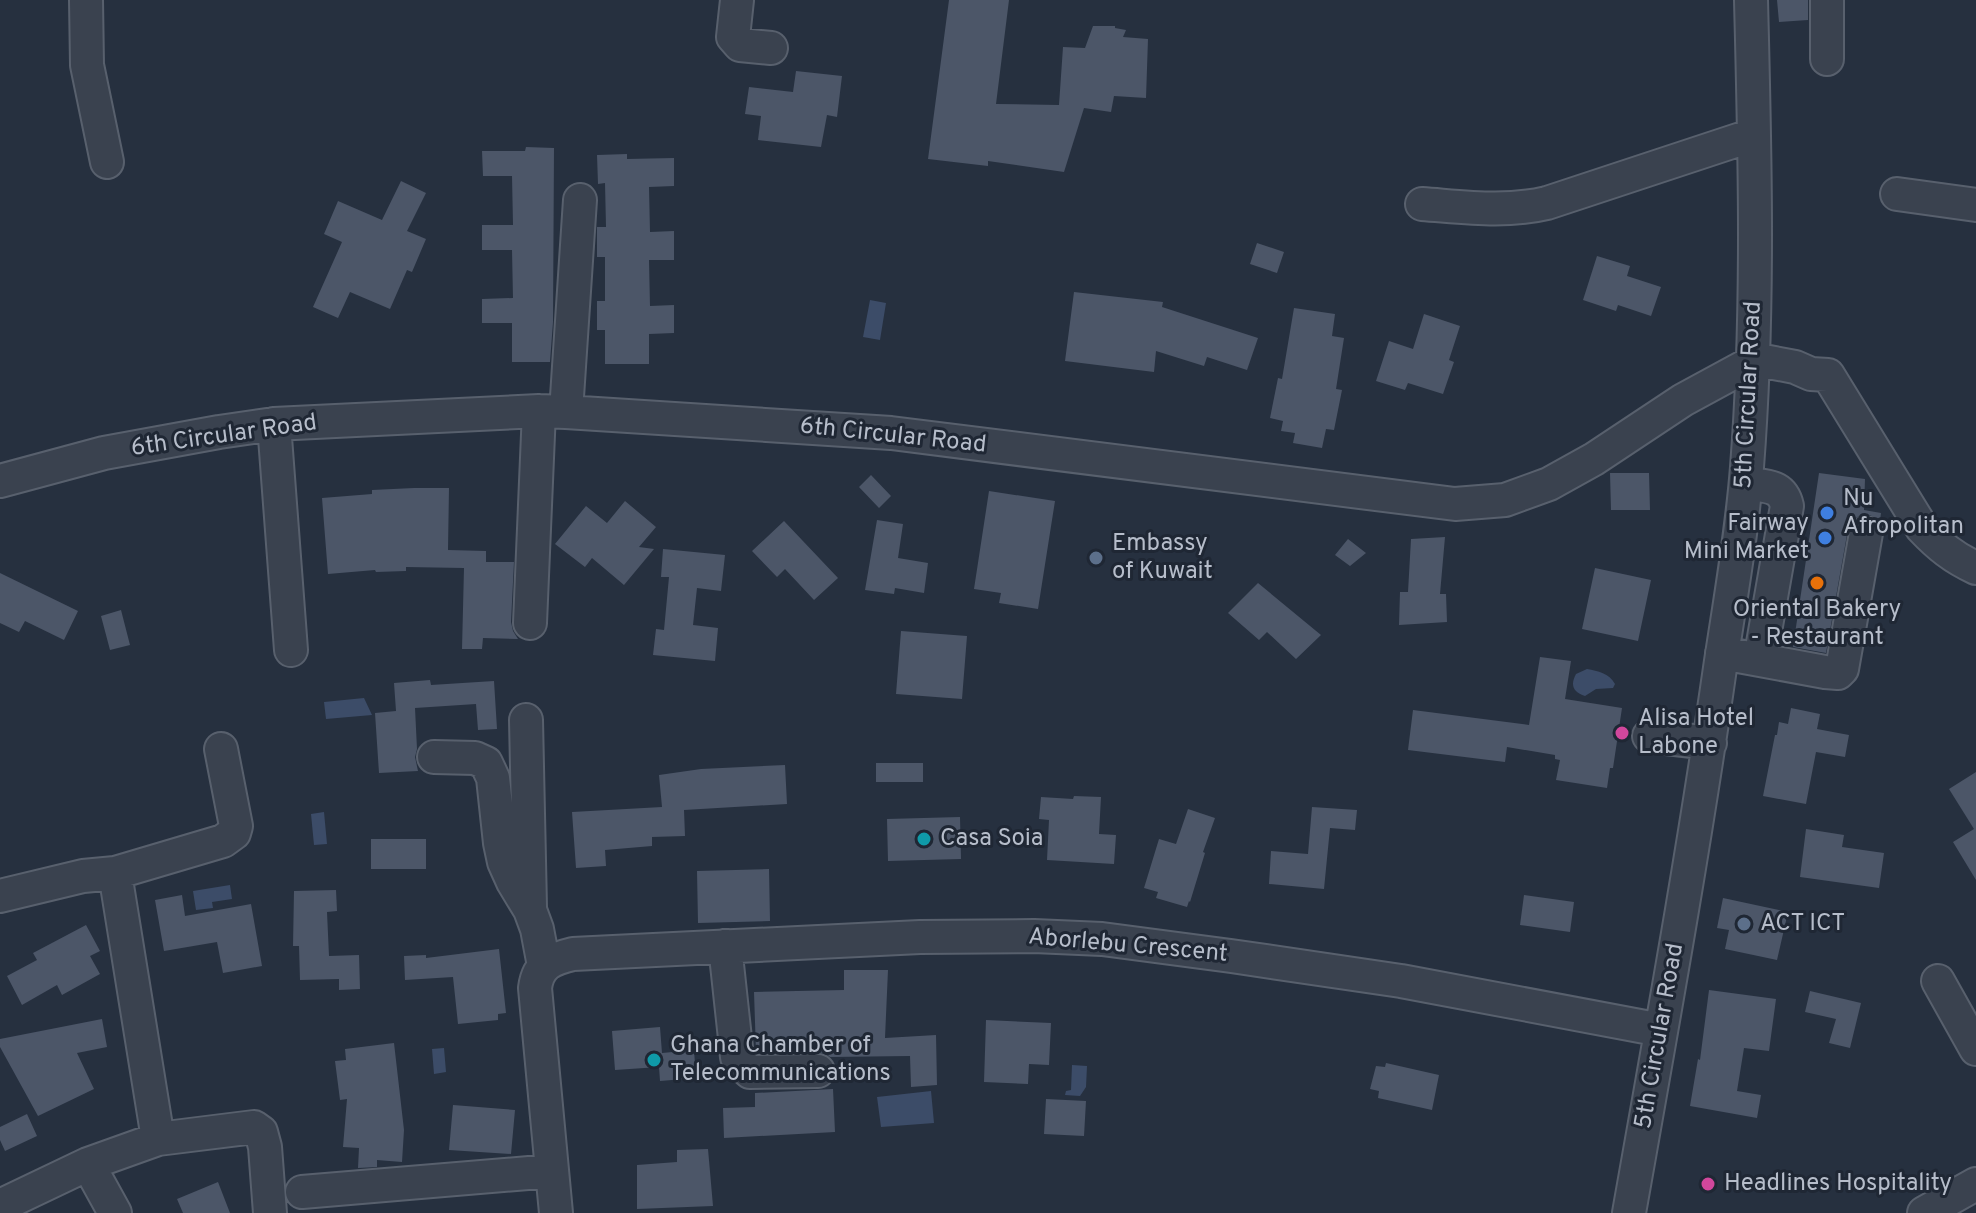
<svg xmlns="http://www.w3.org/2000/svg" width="1976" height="1213" viewBox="0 0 1976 1213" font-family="Overpass,sans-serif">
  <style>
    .water { fill: #3c4c68 }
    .building { fill: #4c5668 }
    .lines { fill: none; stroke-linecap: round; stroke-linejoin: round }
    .minor-casing { stroke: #58606d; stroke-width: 36 }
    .minor { stroke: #3a424f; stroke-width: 32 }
    .shop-dot { fill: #3f7fe0; stroke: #1f2734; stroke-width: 3 }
    .service-dot { fill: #5c6f8a; stroke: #1f2734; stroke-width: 3 }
    .food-dot { fill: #e8710a; stroke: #1f2734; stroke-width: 3 }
    .hotel-dot { fill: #d1479c; stroke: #1f2734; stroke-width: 3 }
    .culture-dot { fill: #0f9aa8; stroke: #1f2734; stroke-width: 3 }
    .labels { text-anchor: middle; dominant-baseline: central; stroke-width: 6; stroke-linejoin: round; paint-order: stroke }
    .street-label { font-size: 24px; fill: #b6bdca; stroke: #1f2734 }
    .poi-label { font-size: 24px; fill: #b6bdca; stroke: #1f2734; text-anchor: start }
  </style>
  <rect width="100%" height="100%" fill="#26303f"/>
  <path class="water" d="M870,300L886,303L880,340L863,337Z
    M1587,669C1598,671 1609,673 1615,684L1613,688L1596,689L1585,696C1573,692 1570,685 1576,674Z
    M364,698L372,715L326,719L324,702Z
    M324,812L327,844L314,845L311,814Z
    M230,885L232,899L212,902L213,908L196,910L193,891Z
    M444,1048L446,1072L434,1074L432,1049Z
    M1072,1065L1087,1066L1086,1087L1080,1096L1065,1095L1066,1091L1071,1090Z
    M931,1091L934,1123L881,1127L877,1097Z"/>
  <path class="building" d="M949,0H1009L996,104L1059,105L1063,47L1085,48L1093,26H1115V28L1126,30L1123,37L1148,39L1146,98L1114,96L1111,112L1084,108L1064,172L988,161V166L928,159Z
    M1777,0H1808V20L1779,22Z
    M796,71L842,76L837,117L827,115L821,147L758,140L761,116L745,114L749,87L793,92Z
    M526,147L554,148L553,322L550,362H512V323H482V299L513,298L512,250H482V225H513L512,176H483L482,151H525Z
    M627,154V159L674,158V186L649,187L650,232L674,231V260H649L650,306L674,305V333L649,334V364H605V330H597V301H605V257H597V227H606L605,183L598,184L597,155Z
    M401,181L426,193L407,231L426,239L412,272L407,270L390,309L350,292L338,318L313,307L342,242L324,234L338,201L382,220Z
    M1257,243L1284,252L1277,273L1250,264Z
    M1597,256L1630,266L1627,276L1661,287L1651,316L1618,305L1616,311L1583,300Z
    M1074,292L1163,302L1162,307L1258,338L1247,370L1207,357L1204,366L1156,351L1154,372L1065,361Z
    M1294,308L1335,314L1332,336L1344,338L1336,389L1342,390L1334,430L1326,429L1322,448L1293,443L1295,433L1281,431L1283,421L1270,418L1278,378L1282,379Z
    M1424,314L1460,326L1449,360L1454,362L1443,394L1408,383L1405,390L1376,381L1389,341L1413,349Z
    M1610,473H1649L1650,510H1611Z
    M1819,473L1865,479L1864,510L1881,513L1880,521L1870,515L1859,516L1851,521L1848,529L1826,653L1793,647Z
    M871,475L891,496L879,508L859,487Z
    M414,488H449L448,550L486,551V562H514L511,622L513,631L518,639L483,638L482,649H462L464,568L406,567V571L376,572L375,570L328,574L322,498L372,494V490Z
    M989,491L1055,501L1038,609L999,603L1001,593L974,589Z
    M625,501L656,527L639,547L654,549L624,585L592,558L585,567L555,544L586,506L607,523Z
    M877,520L903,524L898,558L928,563L924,593L895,588L894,594L865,590Z
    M784,521L838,578L814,600L785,569L777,577L752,551Z
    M1445,537L1440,594H1446L1447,622L1399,625L1400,592H1408L1411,539Z
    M1348,539L1366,553L1350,566L1335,555Z
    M663,549L725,555L721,591L697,588L693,625L718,628L715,661L653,655L656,629L664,630L669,577H661Z
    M1595,568L1651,580L1638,641L1582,629Z
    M0,573L78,611L64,640L25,621L19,632L0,623Z
    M1258,583L1321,635L1296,659L1267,632L1259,640L1228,613Z
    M121,610L130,645L110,650L101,616Z
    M901,631L967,636L962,699L896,694Z
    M1540,657L1571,661L1565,699L1622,708L1613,768H1610L1607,788L1556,780L1560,760L1555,759V755L1507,747L1505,762L1408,750L1413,710L1529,725Z
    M430,680L431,685L494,681L497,729L478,730L476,704L415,708L417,749L415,757L418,771L379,773L375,713L396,711L394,683Z
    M1791,708L1820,714L1817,729L1849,735L1845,757L1816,752L1806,804L1763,796L1775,735H1777L1779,722L1788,724Z
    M876,763H923V782H876Z
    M785,765L787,804L684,810L685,836L652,837V846L605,850L606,866L576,868L572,812L662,807L659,775L701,769Z
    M1976,772V880L1953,842L1974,829L1949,789Z
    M1074,796L1101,797L1099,834L1116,835L1114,864L1047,860L1049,820L1039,819L1041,797L1073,799Z
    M1312,807L1357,810L1355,830L1330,828L1324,889L1269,884L1271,851L1308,854Z
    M1188,809L1215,818L1203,852L1205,853L1190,902L1189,901L1187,907L1156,898L1158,892L1144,888L1159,839L1176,844Z
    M960,817L961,859L888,861L887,819Z
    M1806,829L1844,835L1842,847L1884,853L1879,888L1800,877Z
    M371,839H426V869H371Z
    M769,869L770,921L698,923L697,871Z
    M336,890L337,911L327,912L329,956L359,955L360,989L339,990V979L300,980L299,946H293L294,891Z
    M182,895L185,916L251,904L262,966L223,973L217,942L164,951L155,900Z
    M1524,895L1574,902L1570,932L1520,925Z
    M1723,898L1788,912L1777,960L1725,949L1729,930L1717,928Z
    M86,925L100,951L90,956L100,974L62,995L57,985L22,1005L7,976L37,960L33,953Z
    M499,949L506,1013L498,1014V1020L458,1024L453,977L405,980L404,956L426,955V958Z
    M844,970H888L885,1038L936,1035L937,1085L911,1087L910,1056L830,1057L827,1054L818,1052H756L754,992L844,990Z
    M1709,990L1776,999L1769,1051L1744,1048L1737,1091L1761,1095L1757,1118L1690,1106L1698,1059L1700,1060Z
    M1810,991L1861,1003L1850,1048L1829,1043L1836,1019L1805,1012Z
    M102,1019L107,1047L77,1053L94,1089L38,1116L0,1047V1039Z
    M986,1020L1051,1023L1049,1065L1029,1064L1028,1084L984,1082Z
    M660,1027L662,1053L694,1050L696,1078L660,1081L659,1067L615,1070L612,1031Z
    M394,1043L404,1130L402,1162L377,1160V1167L358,1168L359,1148L343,1147L347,1099L340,1100L335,1061L346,1060L345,1049Z
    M1386,1063L1439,1075L1432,1110L1378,1098L1379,1091L1370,1089L1376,1066L1385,1067Z
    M833,1089L835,1132L724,1138L723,1108L755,1107V1093Z
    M1046,1099L1086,1101L1084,1136L1044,1134Z
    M453,1105L515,1110L511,1154L449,1150Z
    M27,1114L37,1136L5,1151L0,1140V1127Z
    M708,1149L713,1206L637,1209V1165L677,1162V1150Z
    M218,1182L230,1213H183L177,1199Z"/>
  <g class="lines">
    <defs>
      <path id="minor" d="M86,0L87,65L107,162
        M737,0L733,37L740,45L771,48
        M1827,59V0
        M1897,194L1976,205
        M1422,204C1464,207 1505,213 1547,203L1753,135
        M1753,359L1795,367L1811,374L1828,375L1922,528C1939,546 1954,558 1976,568
        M566,412L580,200
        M274,424L291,650
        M0,481L104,453L219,432L274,424L539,411L566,412L891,433L1455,504L1505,500L1549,484L1594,459L1683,400L1753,362
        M530,623L539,411
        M1722,653L1760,660L1787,506C1782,484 1766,487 1746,483
        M1760,660L1825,672L1838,673L1842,669L1866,533
        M526,720L530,907
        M1649,736L1710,743
        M434,757L475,758L486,763L493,778L500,843L504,862L513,882L530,910L537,929L544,966
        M115,873L223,841L234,833L236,826L221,749
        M0,896L83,876L115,873L158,1139
        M725,946L737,1057L741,1064L750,1072L818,1071
        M1938,981L1976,1049
        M88,1164L115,1213
        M302,1192L552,1171
        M0,1206L88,1164L158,1139L254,1127L261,1132L265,1147L270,1213
        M556,1213L535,988C538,964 552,959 573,954L920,937L1034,936L1102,939L1231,956L1401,981L1661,1030
        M1629,1213C1661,1032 1694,850 1720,668C1730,601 1742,534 1747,467C1759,312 1755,155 1751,0
        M1924,1213L1976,1184"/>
    </defs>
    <use href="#minor" class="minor-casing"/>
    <use href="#minor" class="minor"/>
  </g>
  <g class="shop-dot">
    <circle cx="1827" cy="513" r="8"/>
    <circle cx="1825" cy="538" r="8"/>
  </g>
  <g class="service-dot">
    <circle cx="1096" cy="558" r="8"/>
    <circle cx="1744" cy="924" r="8"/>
  </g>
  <circle class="food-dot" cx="1817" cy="583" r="8"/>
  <g class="hotel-dot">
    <circle cx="1622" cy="733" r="8"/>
    <circle cx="1708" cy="1184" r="8"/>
  </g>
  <g class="culture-dot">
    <circle cx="924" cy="839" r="8"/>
    <circle cx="654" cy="1060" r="8"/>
  </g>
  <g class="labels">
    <g class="street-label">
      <text transform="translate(1749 395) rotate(-87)">5th Circular Road</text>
      <text transform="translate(224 436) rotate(-8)">6th Circular Road</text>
      <text transform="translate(893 436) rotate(6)">6th Circular Road</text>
      <text transform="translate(1128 946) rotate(5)">Aborlebu Crescent</text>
      <text transform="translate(1660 1036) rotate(-80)">5th Circular Road</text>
    </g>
    <g class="poi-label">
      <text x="1843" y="499">Nu<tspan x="1843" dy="28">Afropolitan</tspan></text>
      <text x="1809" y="524" text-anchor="end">Fairway<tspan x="1809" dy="28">Mini Market</tspan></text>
      <text x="1112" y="544">Embassy<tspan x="1112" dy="28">of Kuwait</tspan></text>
      <text x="1817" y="610" text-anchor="middle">Oriental Bakery<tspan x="1817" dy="28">- Restaurant</tspan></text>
      <text x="1638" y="719">Alisa Hotel<tspan x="1638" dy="28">Labone</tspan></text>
      <text x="940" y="839">Casa Soia</text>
      <text x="1760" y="924">ACT ICT</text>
      <text x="670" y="1046">Ghana Chamber of<tspan x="670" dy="28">Telecommunications</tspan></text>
      <text x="1724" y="1184">Headlines Hospitality</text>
    </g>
  </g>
</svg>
